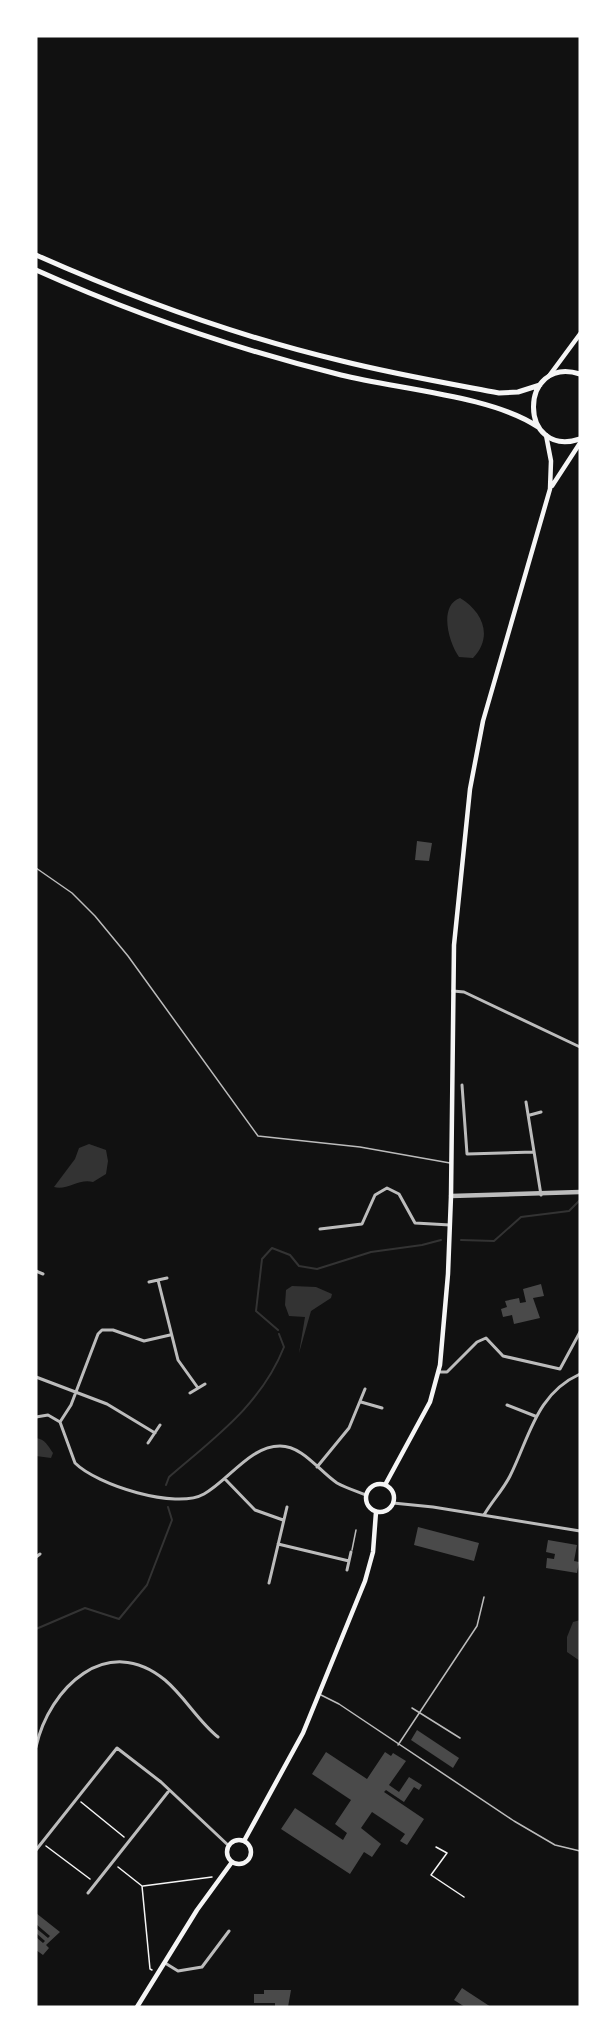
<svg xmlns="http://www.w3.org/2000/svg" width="616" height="2043" viewBox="0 0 616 2043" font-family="'Noto Sans',sans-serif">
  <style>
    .water { fill: #333 }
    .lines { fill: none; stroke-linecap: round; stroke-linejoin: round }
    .stream { stroke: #333; stroke-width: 2 }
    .building { fill: #4a4a4a }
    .path { stroke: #f5f5f5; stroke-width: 1.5 }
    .service { stroke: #bcbcbc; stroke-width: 1.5 }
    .minor { stroke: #bcbcbc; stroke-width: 3 }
    .tertiary { stroke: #bcbcbc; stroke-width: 4.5 }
    .secondary { stroke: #f5f5f5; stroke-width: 4.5 }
    .trunk { stroke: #f5f5f5; stroke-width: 5 }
  </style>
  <rect width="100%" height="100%" fill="#111"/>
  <path class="water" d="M460,598C482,611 494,636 473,658L459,657C449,643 438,606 460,598Z
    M89,1144L106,1150L108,1161L106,1174L93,1182C79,1178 67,1191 54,1187L75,1159L79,1148Z
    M292,1286L316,1287L332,1294L331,1298L311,1311L299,1353L305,1317L289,1316L285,1305L286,1290Z
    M36,1438C45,1439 48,1446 53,1453L51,1458L36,1456Z
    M580,1620V1661L567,1652V1637L573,1622Z"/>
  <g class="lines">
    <path class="stream" d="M461,1240L494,1241L521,1217L569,1211L580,1200
      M278,1330L256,1311L262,1259L272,1248L290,1255L299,1266L317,1269L371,1252L422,1245L441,1240
      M166,1485L169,1477C214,1438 261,1405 284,1347L279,1334
      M36,1629L85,1608L119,1619L147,1585L172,1520L168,1507"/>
  </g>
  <path class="building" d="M417,841L432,843L429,861L415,860Z
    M541,1284L544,1296L533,1298L540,1318L514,1324L512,1315L503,1317L501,1309L507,1307L505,1301L519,1298L520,1303L526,1302L523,1289Z
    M418,1527L479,1543L474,1561L414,1545Z
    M548,1540L577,1545L574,1561L579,1562L577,1573L546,1568L547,1558L554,1559L555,1554L546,1552Z
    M417,1730L459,1758L453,1768L411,1740Z
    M326,1752L367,1779L385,1752L391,1756L393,1753L406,1761L389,1785L399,1792L409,1777L422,1785L419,1790L414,1787L404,1802L386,1790L384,1792L424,1819L407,1845L400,1841L405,1834L372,1812L361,1828L381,1844L372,1857L364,1852L350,1874L281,1829L295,1808L343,1840L347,1833L335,1824L351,1800L312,1774Z
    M36,1913L60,1932L46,1945L49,1948L43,1955L36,1950V1937L43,1943L45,1941L36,1933V1928L48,1938L50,1936L36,1924Z
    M462,1988L468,1992L491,2007H465L454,2000Z
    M264,1990H291L288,2007H275V2003H254V1994H264Z"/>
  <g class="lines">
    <path class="path" d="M81,1802L124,1837
      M46,1846L90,1879
      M436,1847L447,1853L431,1875L464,1897
      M118,1867L142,1886L150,1969L152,1970
      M143,1886L212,1877"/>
    <path class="service" d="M36,868L72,893L95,916L128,956L258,1136L360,1147L450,1163
      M352,1550L356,1530
      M321,1695L339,1704L514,1821L555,1845L580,1851
      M412,1708L460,1738
      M398,1745L477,1626L484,1597"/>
    <path class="minor" d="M453,991L464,992L580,1047
      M462,1085L467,1154L534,1152
      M526,1102L541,1195
      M530,1115L541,1112
      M320,1229L362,1224L375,1195L387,1188L399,1194L415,1223L450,1225
      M36,1271L43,1274
      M158,1280L178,1360L198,1388
      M149,1282L167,1278
      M438,1372H447L477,1342L486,1338L503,1356L560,1369L580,1332
      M36,1377L107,1404L155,1433
      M190,1393L205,1384
      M361,1402L382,1408
      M507,1405L535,1416
      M36,1417L48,1415L60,1422L75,1463C97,1485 176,1510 204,1494C229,1480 250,1446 280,1446C303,1446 319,1471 337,1483C346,1488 356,1491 366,1495
      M60,1422L71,1405L98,1334L102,1330H113L144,1341L170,1335
      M148,1443L160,1425
      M317,1467L349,1428L365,1389
      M225,1479L255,1510L283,1520
      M393,1503L433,1507L580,1531
      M484,1515C492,1501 503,1490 510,1476C530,1436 536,1394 580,1374
      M278,1544L349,1561
      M36,1557L40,1554
      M347,1570L351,1552
      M269,1583L287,1507
      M36,1747C49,1688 107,1632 165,1680C185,1697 198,1721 218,1737
      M36,1850L117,1748L161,1782L229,1846
      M88,1893L168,1792
      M165,1963L178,1971L202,1967L229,1931"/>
    <path class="tertiary" d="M451,1196L580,1192"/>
    <path class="secondary" d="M549,376L580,334
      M552,486L580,443
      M366 1498a14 14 0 1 1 28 0a14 14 0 1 1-28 0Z
      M385,1485L430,1402L440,1365L448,1274L451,1196L454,945L470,789L483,721L550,489L551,461L546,435
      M227 1852a12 12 0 1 1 24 0a12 12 0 1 1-24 0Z
      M244,1841L303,1733L365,1581L373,1552L376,1512
      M137,2007L197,1910L232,1862"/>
    <path class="trunk" d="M36,255C135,299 236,336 342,361C394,374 446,383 499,393L518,392L540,385
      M36,270C134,314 236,349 341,375C397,389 493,396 538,427
      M580,374C518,355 518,459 580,439"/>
  </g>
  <rect width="616" height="2043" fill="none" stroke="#ffffff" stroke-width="75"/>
</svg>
